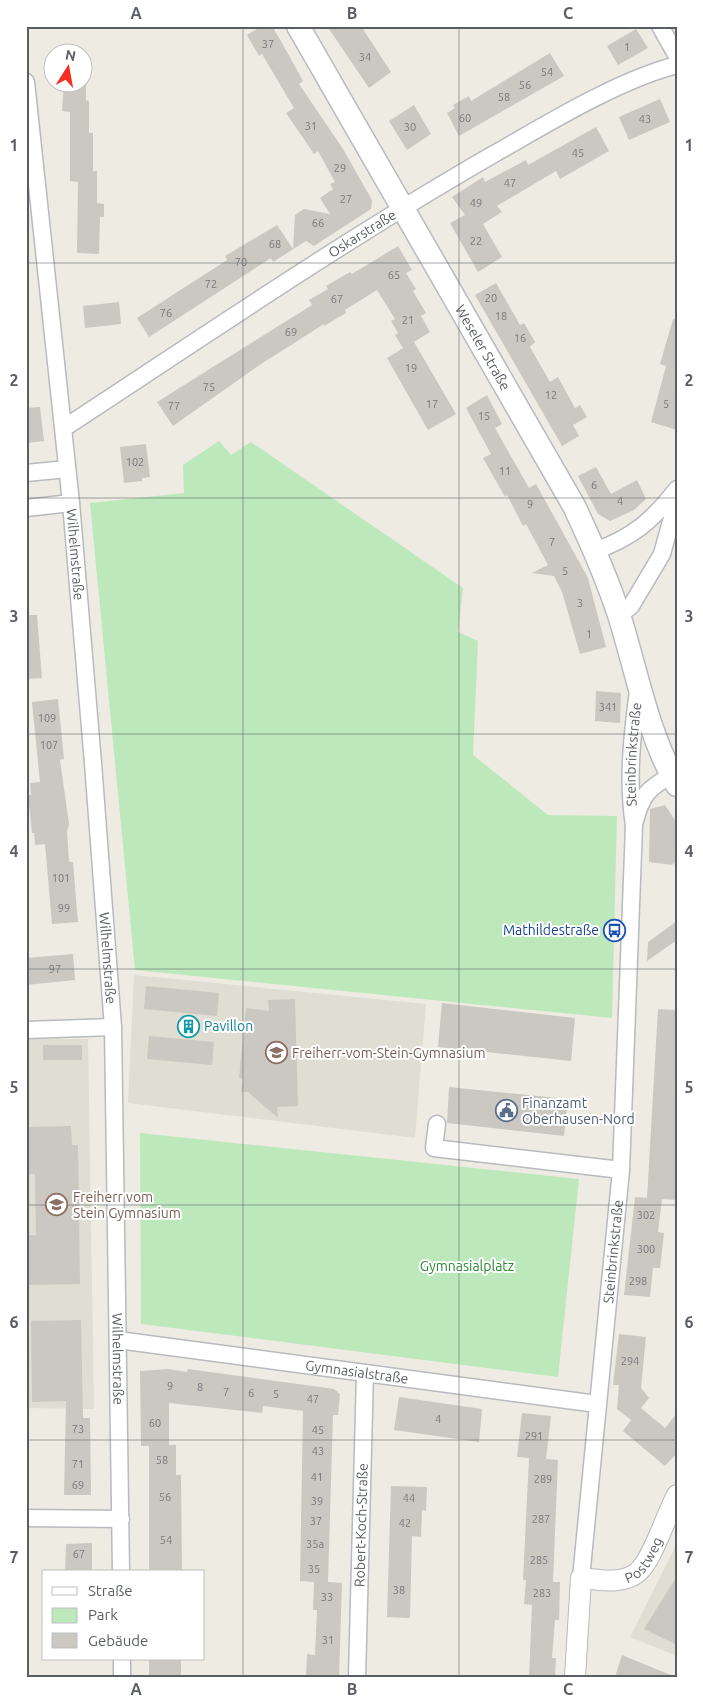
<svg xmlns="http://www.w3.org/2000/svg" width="703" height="1703" viewBox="0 0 703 1703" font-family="Ubuntu,sans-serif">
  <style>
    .education { fill: #e0ddd2 }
    .green { fill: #bde8bc }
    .building { fill: #cbc8c1 }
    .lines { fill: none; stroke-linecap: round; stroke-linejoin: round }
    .minor-casing { stroke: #b7babf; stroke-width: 19 }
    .tertiary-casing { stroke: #b7babf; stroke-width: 22 }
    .secondary-casing { stroke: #b7bbc1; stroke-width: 25 }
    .minor { stroke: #fff; stroke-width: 16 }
    .tertiary { stroke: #fff; stroke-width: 20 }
    .secondary { stroke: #fff; stroke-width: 22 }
    .grid { fill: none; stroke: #5a5e64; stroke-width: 1; stroke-opacity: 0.55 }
    .labels { text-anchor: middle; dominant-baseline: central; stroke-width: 4; stroke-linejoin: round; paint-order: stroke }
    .number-label { font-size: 11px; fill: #76787b }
    .street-label { font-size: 14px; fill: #5a5e64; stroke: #fff }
    .transit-label { font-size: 14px; fill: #164399; stroke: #fff; text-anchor: end }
    .culture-label { font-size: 14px; fill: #0d838f; stroke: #fff; text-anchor: start }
    .education-label { font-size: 14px; fill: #785e54; stroke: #fff; text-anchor: start }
    .service-label { font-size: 14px; fill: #4e5e75; stroke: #fff; text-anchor: start }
    .park-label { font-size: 14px; fill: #2f8632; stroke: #fff }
    .neatline { fill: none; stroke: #5a5e64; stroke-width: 2 }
    .grid-label { font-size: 16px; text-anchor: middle; font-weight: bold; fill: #5a5e64 }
  </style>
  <rect width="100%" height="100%" fill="#eeebe2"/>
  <path class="education" d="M134,975L426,1004L415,1138L128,1103Z
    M26,1039H88L94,1409L26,1408Z
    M677,1543V1656L630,1637Z"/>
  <path class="green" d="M219,441L231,455L251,442L463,588L458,632L478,641L473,755L548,815L617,816L612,1018L135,970L90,503L184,493L183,465Z
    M140,1133L579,1179L558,1377L141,1324Z"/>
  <path class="building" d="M262,26H272L282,43L303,81L299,84L343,149L372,200L371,209L314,246L306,241L273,262L271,258L149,337L137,318L227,260L225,256L277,225L293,249L295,215L304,209L330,214L320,198L333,189L330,184L335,182L318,151L314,154L286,113L294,108L262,54L259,56L247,35Z
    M327,26H361L391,72L369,88Z
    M636,29L648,48L618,65L607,46Z
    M550,53L564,76L459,136L447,113L455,108L453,105L469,96L471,101Z
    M64,82H86V100L89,101V133H93V171H97V203L104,204V217H100L99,254L77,253L78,182L70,181V112L62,111Z
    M660,99L670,122L629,140L619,117Z
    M414,105L431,134L407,150L389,121Z
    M596,127L609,151L560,179L556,171L497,206L502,212L483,224L502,257L478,272L450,223L465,215L452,197L483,177L485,182L526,160L528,165Z
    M398,246L412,270L406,273L416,289L413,291L426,313L421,316L430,332L414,342L456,414L428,430L387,358L403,348L395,335L398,333L391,321L395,319L377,290L345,310L346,313L324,326V324L258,366L173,426L157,402L312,305L309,300L328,289L326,286L350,272L352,274Z
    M496,283L520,325L524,323L535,342L530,347L550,382L558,377L575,408L580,405L587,417L573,425L579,436L562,446L475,295Z
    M119,302L121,324L85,328L83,306Z
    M673,319H677V430L651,422L666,366L660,364Z
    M487,395L502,424L495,428L529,488L536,484L588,578L606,647L580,654L562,592L554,576L532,573L548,565L526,524L523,526L507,495L505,497L483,458L491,454L466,408Z
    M40,407L44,441L26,443V408Z
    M146,444L150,477L142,478V481L124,483L120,447Z
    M596,467L611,494L637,480L646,499L634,510L610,521L598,514L578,476Z
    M26,615H37L42,678L26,679Z
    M596,691L621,693L620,723L595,721Z
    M58,699L64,759L60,760L69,824L67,832L69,862H73L78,922L52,924L45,844L35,845L34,833H32L28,795H31L30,783L40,782L32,702Z
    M665,805L677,823V861L672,865L649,862L650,809Z
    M677,921V940L647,961L648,942Z
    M73,954L75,980L26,985V958Z
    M146,986L219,993L217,1016L144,1009Z
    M295,999L298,1106L277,1107L278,1118L248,1092H241L243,1079L239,1078L246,1008L269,1011L268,1000Z
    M442,1003L575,1018L571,1061L438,1047Z
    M658,1009L677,1010V1200L662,1199L658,1232L664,1233L660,1268H653L650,1297L624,1295L635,1197L647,1198Z
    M149,1036L214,1042L212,1065L147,1059Z
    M43,1045H82V1060H43Z
    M449,1087L568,1099L564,1136L447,1123Z
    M71,1126L72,1145H78L80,1284L26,1285V1235H36L35,1174H26V1127Z
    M81,1320L83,1418H90L91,1495H64L66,1401L32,1402L31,1321Z
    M619,1334L646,1337L641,1388L649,1398L641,1408L665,1428L677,1413V1453L665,1466L623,1431L631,1420L617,1409L619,1385H613Z
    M169,1369L187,1372L188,1369L320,1387L334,1389L340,1394L338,1415H333L328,1582L342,1583L339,1677H306L307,1654L315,1655L317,1610H313L314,1582L300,1581L303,1411L263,1406L262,1413L169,1403V1445H176V1475H181L182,1572H149V1446H141L140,1371Z
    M399,1397L482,1409L479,1442L394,1430Z
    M522,1413L551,1416L546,1459L558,1460L553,1582H560L559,1620H555L552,1658H556L555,1677H529L532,1605L524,1604L526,1580H523L529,1458L517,1457Z
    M391,1486L427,1487L426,1511L422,1510L421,1537L412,1536L410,1618L387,1617Z
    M92,1543V1572H65L66,1544Z
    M677,1576V1645L644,1629Z
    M622,1655L673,1676V1677H615Z
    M149,1659H181V1677H149Z"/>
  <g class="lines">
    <defs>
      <g id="minor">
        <path d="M660,26L677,56"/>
        <path id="s1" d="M26,82L71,503L93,763L113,1027L121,1572"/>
        <path id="s2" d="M64,428C206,335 346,239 494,154C547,124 618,80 677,65"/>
        <path d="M26,473L67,469"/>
        <path d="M26,508L71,503"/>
        <path d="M595,551C633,537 652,521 677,489"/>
        <path d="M619,615L631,606L662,554L677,500"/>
        <path d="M635,821C642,794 648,789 671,775"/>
        <path d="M26,1030L113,1027"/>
        <path d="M437,1124L434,1148L621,1170"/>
        <path id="s3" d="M118,1340L597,1404"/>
        <path d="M26,1518L121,1519"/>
        <path id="s4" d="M581,1578L621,1170L634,826C627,781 632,736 638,691"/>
        <path d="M122,1659V1677"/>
        <path id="s5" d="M357,1677L365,1373"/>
      </g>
      <g id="tertiary">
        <path id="s6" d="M575,1677L581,1578C598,1580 623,1585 638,1572C653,1559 666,1515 677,1495"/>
      </g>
      <g id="secondary">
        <path id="s7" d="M298,26L574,506C591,542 607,578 619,615C637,672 647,732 677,785"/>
      </g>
    </defs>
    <use href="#minor" class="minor-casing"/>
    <use href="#tertiary" class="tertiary-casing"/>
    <use href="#secondary" class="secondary-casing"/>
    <use href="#minor" class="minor"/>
    <use href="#tertiary" class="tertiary"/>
    <use href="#secondary" class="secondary"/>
  </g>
  <path class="grid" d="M243,26V1677M459,26V1677M26,263H677M26,498H677M26,734H677M26,969H677M26,1205H677M26,1440H677"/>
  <defs>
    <symbol id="bus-ring" viewBox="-11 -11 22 22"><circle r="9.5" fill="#fff" stroke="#1a4fb4" stroke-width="1.5"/><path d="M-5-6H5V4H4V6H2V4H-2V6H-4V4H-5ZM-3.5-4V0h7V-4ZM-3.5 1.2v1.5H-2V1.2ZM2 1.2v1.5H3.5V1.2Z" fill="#1a4fb4"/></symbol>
    <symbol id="building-ring" viewBox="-11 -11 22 22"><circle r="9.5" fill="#fff" stroke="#0f9aa8" stroke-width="1.5"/><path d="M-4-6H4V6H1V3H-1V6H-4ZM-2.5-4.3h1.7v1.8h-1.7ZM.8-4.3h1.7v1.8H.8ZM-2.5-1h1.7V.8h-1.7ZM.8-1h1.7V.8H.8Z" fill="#0f9aa8"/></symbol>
    <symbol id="school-ring" viewBox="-11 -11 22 22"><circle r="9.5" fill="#fff" stroke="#8d6e63" stroke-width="1.5"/><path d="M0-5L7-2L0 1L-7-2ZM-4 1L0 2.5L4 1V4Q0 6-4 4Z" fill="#8d6e63"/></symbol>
    <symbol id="civic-ring" viewBox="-11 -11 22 22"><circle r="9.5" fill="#fff" stroke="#5c6f8a" stroke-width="1.5"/><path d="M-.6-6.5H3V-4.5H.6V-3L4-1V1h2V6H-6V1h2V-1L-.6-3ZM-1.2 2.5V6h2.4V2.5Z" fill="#5c6f8a"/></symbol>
  </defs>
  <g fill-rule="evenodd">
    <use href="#bus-ring" x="602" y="918" width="25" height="25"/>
    <use href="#building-ring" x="176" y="1014" width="25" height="25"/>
    <use href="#school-ring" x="264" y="1040" width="25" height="25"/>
    <use href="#civic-ring" x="494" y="1098" width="25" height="25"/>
    <use href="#school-ring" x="44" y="1192" width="25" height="25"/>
  </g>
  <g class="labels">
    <g class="number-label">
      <text x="268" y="44">37</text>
      <text x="627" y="47">1</text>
      <text x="365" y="57">34</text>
      <text x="547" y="72">54</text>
      <text x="525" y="85">56</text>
      <text x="504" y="97">58</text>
      <text x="465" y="118">60</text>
      <text x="645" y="119">43</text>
      <text x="311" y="126">31</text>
      <text x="410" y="127">30</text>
      <text x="578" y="153">45</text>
      <text x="340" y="168">29</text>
      <text x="510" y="183">47</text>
      <text x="346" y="199">27</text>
      <text x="476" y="203">49</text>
      <text x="318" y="223">66</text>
      <text x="476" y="241">22</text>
      <text x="275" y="244">68</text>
      <text x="241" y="262">70</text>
      <text x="394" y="275">65</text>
      <text x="211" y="284">72</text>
      <text x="491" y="298">20</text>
      <text x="337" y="299">67</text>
      <text x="166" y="313">76</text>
      <text x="501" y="316">18</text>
      <text x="408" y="320">21</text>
      <text x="291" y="332">69</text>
      <text x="520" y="338">16</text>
      <text x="411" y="368">19</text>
      <text x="209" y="387">75</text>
      <text x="551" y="395">12</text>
      <text x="432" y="404">17</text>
      <text x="666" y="404">5</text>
      <text x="174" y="406">77</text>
      <text x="484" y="416">15</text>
      <text x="135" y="462">102</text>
      <text x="505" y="471">11</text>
      <text x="594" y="485">6</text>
      <text x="620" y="501">4</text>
      <text x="530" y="504">9</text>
      <text x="552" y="542">7</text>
      <text x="565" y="571">5</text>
      <text x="580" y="603">3</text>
      <text x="589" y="634">1</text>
      <text x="608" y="707">341</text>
      <text x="47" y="718">109</text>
      <text x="49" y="745">107</text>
      <text x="61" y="878">101</text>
      <text x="64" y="908">99</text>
      <text x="55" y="969">97</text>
      <text x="646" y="1215">302</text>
      <text x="646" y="1249">300</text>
      <text x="638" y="1281">298</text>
      <text x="630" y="1361">294</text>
      <text x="170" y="1386">9</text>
      <text x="200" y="1387">8</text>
      <text x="226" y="1392">7</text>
      <text x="251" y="1393">6</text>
      <text x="276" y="1394">5</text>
      <text x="313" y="1399">47</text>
      <text x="438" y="1419">4</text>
      <text x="155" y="1423">60</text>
      <text x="78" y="1429">73</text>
      <text x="318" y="1430">45</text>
      <text x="534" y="1436">291</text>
      <text x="318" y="1451">43</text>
      <text x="162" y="1460">58</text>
      <text x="78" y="1464">71</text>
      <text x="317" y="1477">41</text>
      <text x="543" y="1479">289</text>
      <text x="78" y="1485">69</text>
      <text x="165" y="1497">56</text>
      <text x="409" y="1498">44</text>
      <text x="317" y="1501">39</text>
      <text x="541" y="1519">287</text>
      <text x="316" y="1521">37</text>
      <text x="405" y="1523">42</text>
      <text x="166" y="1540">54</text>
      <text x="315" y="1544">35a</text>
      <text x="79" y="1554">67</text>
      <text x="539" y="1560">285</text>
      <text x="314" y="1569">35</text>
      <text x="399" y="1590">38</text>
      <text x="542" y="1593">283</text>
      <text x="327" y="1597">33</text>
      <text x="328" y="1640">31</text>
    </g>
    <g class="street-label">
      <text stroke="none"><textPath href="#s2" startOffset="356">Oskarstraße</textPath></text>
      <text stroke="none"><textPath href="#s7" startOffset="371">Weseler Straße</textPath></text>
      <text stroke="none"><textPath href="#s1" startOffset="475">Wilhelmstraße</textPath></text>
      <text stroke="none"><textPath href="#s4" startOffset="826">Steinbrinkstraße</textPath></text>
      <text stroke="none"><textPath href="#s1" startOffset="880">Wilhelmstraße</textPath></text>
      <text stroke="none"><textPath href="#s4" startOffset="328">Steinbrinkstraße</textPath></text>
      <text stroke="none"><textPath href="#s1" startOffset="1281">Wilhelmstraße</textPath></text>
      <text stroke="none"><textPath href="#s3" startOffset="241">Gymnasialstraße</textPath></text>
      <text stroke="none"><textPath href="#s5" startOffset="152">Robert-Koch-Straße</textPath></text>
      <text stroke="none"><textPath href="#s6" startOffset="171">Postweg</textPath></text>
    </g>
    <g class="transit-label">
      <text x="599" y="930">Mathildestraße</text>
    </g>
    <g class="culture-label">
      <text x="204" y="1026">Pavillon</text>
    </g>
    <g class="education-label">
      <text x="292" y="1053">Freiherr-vom-Stein-Gymnasium</text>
      <text x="73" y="1197">Freiherr vom<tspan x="73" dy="16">Stein Gymnasium</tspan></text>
    </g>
    <g class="service-label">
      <text x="522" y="1103">Finanzamt<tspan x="522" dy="16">Oberhausen-Nord</tspan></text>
    </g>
    <g class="park-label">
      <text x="467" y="1266">Gymnasialplatz</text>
    </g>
  </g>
  <rect width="703" height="1703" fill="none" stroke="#ffffff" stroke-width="55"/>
  <rect x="42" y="1570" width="162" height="90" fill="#ffffff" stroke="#bdbfc1"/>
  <rect x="52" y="1587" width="25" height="8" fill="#ffffff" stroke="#bdbfc1"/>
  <text x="88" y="1596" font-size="15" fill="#5a5e64">Straße</text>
  <rect x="52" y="1608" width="25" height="15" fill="#bde8bc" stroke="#bdbfc1"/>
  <text x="88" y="1620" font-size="15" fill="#5a5e64">Park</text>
  <rect x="52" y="1633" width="25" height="15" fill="#cbc8c1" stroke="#bdbfc1"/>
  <text x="88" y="1646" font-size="15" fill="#5a5e64">Gebäude</text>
  <g transform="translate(68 68) rotate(11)"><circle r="24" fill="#ffffff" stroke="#bdbfc1"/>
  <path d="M0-4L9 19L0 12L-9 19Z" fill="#f42f22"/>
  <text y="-8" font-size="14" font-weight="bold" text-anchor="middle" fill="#5a5e64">N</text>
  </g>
  <rect x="28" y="28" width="648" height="1648" class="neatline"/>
  <g class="grid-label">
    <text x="136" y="19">A</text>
    <text x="352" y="19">B</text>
    <text x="568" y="19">C</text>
    <text x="14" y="151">1</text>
    <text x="689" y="151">1</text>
    <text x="14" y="386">2</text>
    <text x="689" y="386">2</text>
    <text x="14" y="622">3</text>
    <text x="689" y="622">3</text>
    <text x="14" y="857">4</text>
    <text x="689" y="857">4</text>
    <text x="14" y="1093">5</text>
    <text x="689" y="1093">5</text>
    <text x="14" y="1328">6</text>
    <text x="689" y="1328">6</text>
    <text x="14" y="1563">7</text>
    <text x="689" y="1563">7</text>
    <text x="136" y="1695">A</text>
    <text x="352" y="1695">B</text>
    <text x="568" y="1695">C</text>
  </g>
</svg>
